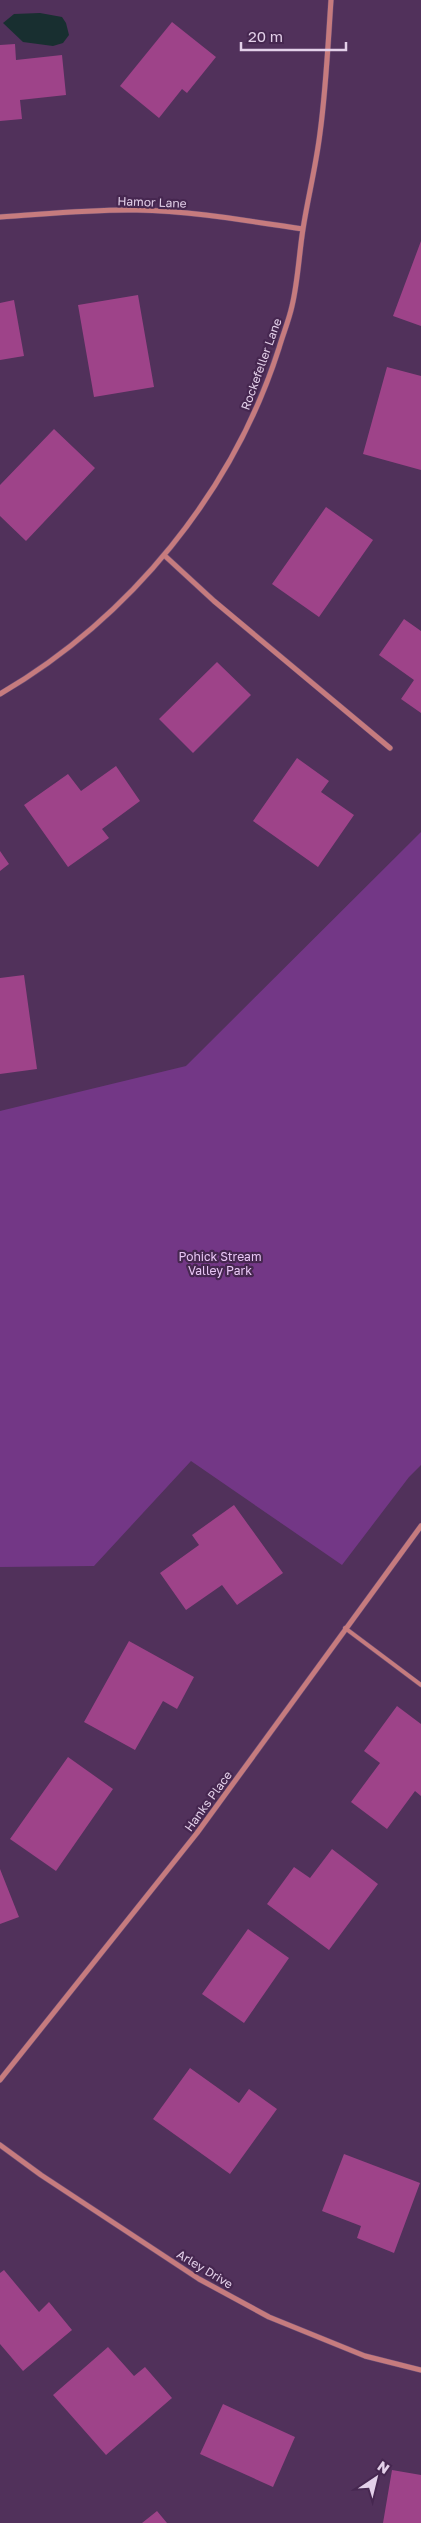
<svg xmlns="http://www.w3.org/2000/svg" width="421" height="2523" viewBox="0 0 421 2523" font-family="'Golos Text',sans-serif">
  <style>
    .green { fill: #733786 }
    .water { fill: #182f30 }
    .building { fill: #9e4389 }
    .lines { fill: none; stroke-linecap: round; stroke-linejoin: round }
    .service-casing { stroke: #6b4e75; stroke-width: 5 }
    .minor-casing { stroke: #6b4e75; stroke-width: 6 }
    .service { stroke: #c67b7e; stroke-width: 4 }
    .minor { stroke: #c67b7e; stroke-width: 5 }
    .labels { text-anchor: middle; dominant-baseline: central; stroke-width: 4.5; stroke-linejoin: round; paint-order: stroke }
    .street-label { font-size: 12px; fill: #e3d0e9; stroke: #462750 }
    .park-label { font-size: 12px; fill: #e9c7f5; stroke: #462750 }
  </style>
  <rect width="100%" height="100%" fill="#51315b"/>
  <path class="green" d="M421,832V1465L409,1477L342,1565L191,1461L94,1566L0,1567V1111L186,1066Z"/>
  <path class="water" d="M40,13L62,17L66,23L69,35L63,43L53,46L23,42L3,23L14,14Z"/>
  <path class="building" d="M172,22L216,57L187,93L182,89L159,118L120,86Z
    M15,44L16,60L62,55L66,95L20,100L22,119L0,121V45Z
    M421,241V326L393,316Z
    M138,295L154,387L94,397L78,305Z
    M14,300L24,356L0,360V303Z
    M387,367L421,376V470L363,454Z
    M54,429L95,468L26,541L0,516V485Z
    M326,507L373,540L319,617L272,584Z
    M404,619L421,631V713L401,699L414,680L379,655Z
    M217,662L251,695L193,753L159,719Z
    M297,758L329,781L321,792L354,815L318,867L253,821Z
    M116,766L140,801L102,829L109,838L68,867L24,805L68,774L81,791Z
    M0,851L9,864L0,871Z
    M24,975L37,1069L0,1074V978Z
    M234,1505L283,1573L237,1605L222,1585L186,1610L160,1573L199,1545L192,1535Z
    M129,1641L194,1677L177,1709L163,1701L135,1750L84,1722Z
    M397,1706L421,1724V1796L415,1791L387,1829L351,1802L380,1763L364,1751Z
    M68,1757L113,1789L56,1871L10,1839Z
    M332,1849L378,1884L329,1950L267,1904L294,1867L310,1878Z
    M0,1869L19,1917L0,1924Z
    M248,1929L289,1958L244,2023L202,1994Z
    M190,2068L239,2103L249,2089L277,2109L230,2174L153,2119Z
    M344,2154L420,2183L394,2253L357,2238L361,2226L322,2211Z
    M4,2270L39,2312L49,2302L72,2330L23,2371L0,2344V2273Z
    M108,2347L134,2376L145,2367L172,2398L106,2455L53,2395Z
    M223,2404L295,2437L273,2487L200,2454Z
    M392,2470L421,2475V2523H383Z
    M157,2511L167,2523H142Z"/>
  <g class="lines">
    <defs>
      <path id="service" d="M345,1628L421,1685"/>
      <path id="minor" d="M0,217C46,214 91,209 137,210C192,211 248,221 303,229
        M164,555L214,601L390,748
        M0,694C130,618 233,492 279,348C283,334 289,320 292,306C298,281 299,254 303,229C308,197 316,166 320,133C326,89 328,44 331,0
        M0,2080L197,1833L421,1526
        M0,2145L41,2175L199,2279L269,2317L365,2356L421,2370"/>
    </defs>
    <use href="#service" class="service-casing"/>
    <use href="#minor" class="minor-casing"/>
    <use href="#service" class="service"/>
    <use href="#minor" class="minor"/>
  </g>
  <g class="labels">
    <g class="street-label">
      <text transform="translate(152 202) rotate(2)">Hamor Lane</text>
      <text transform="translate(261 364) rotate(-70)">Rockefeller Lane</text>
      <text transform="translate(208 1801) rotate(-54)">Hanks Place</text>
      <text transform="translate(205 2269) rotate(31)">Arley Drive</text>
    </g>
    <g class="park-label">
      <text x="220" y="1256">Pohick Stream<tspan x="220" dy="14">Valley Park</tspan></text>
    </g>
  </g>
  <g transform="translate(376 2478) rotate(35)" stroke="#462750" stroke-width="4" paint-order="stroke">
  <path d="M0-4L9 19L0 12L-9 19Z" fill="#e3d0e9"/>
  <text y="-8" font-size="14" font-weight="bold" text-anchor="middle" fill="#e3d0e9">N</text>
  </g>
  <path d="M241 42v8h105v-8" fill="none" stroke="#e3d0e9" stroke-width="2.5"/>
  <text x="248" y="42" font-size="15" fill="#e3d0e9" stroke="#462750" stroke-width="4" paint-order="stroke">20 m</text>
</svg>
